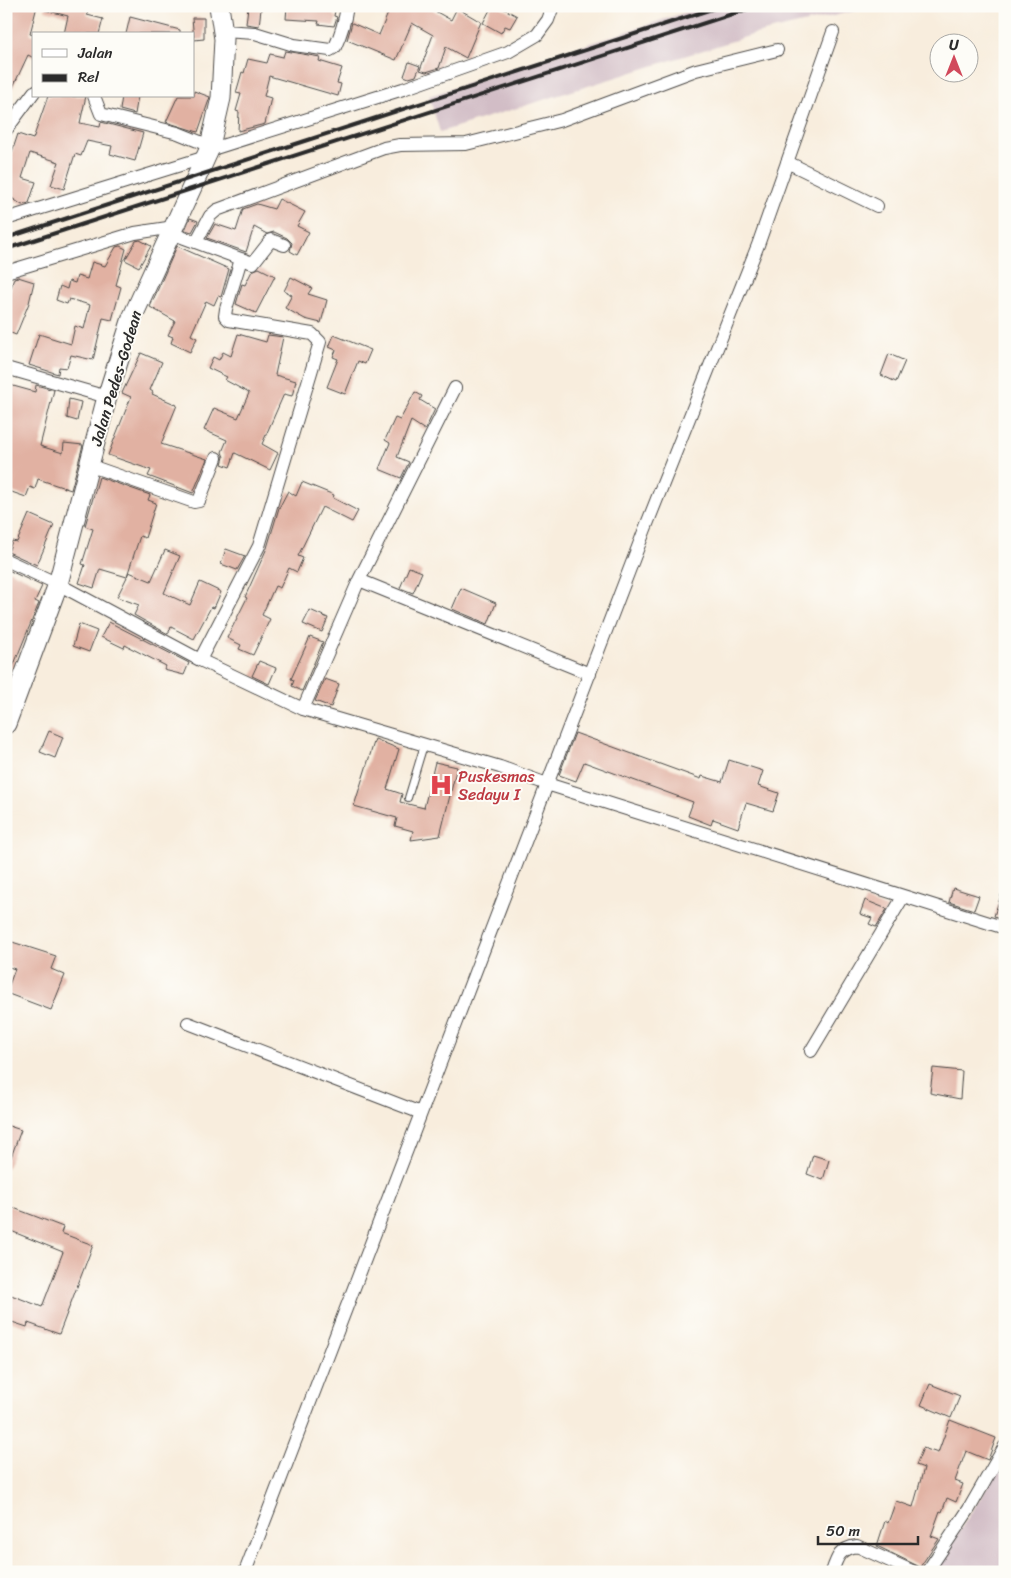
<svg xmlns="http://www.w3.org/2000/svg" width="1011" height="1578" viewBox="0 0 1011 1578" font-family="Sriracha,sans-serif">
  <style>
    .industrial { fill: #d2bdc6 }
    .building { fill: #e1b1a2 }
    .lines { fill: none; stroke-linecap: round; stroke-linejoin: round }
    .lane-casing { stroke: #4a4846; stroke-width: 8 }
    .street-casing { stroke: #4a4846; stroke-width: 14 }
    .secondary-casing { stroke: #4a4846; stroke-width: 21 }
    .lane { stroke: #fff; stroke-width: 6 }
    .street { stroke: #fff; stroke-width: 12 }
    .secondary { stroke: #fff; stroke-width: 19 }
    .rail { stroke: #2b2b2b; stroke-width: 4 }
    .labels { text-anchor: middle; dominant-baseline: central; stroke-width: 4; stroke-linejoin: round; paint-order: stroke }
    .street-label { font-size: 16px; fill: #2b2b2b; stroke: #fdfcf7 }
    .health-label { font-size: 16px; fill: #be3a42; stroke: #fdfcf7; text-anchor: start }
  </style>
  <rect width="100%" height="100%" fill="#fdfcf7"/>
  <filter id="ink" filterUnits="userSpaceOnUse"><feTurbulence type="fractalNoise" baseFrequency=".02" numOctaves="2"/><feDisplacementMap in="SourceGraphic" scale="10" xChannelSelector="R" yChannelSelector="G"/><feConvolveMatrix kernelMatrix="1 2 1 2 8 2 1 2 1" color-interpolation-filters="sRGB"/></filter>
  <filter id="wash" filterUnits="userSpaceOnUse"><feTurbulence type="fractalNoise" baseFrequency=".0096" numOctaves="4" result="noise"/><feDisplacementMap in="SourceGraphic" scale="20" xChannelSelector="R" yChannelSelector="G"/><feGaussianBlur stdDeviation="1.12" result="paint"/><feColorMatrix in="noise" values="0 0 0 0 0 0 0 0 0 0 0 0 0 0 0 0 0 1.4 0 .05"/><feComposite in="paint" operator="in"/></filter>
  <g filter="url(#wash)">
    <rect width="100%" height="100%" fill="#f8eddd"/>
    <path class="industrial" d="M705,6H876L755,34L440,132L429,96Z
      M1005,1460V1572H933Z"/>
    <g id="blocks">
      <path class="building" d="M6,6H37L30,34L34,35V58L28,55L6,102Z
        M46,6H89L87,15L103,19L99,34H64L68,16L45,10Z
        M287,6H336L334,16L337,17L334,26L318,24L319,21L286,19Z
        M391,6H435L433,10L451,20L457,8L481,22L466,58L446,47L439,68L426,72L420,70L433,35L412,23L396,60L347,40L352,23L379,35Z
        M492,6H499L517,16L510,28L505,26L501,33L483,23Z
        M248,7L261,9L259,26L246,24Z
        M130,17L180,30V34H126Z
        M192,18H204V39L194,40Z
        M285,51L320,57L319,61L342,68L337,83L341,84L338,96L269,76L264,96L271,98L265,124L238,131L239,112L236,111L241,94L236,93L242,72L244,73L248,59L267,63L270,54L283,57Z
        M409,62L420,66L416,76L409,78L404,76Z
        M194,91L210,97L198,132L166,122L178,96H194Z
        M48,96H86L80,123L100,127L101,122L143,133L135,161L110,154L112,146L87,141L81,156L75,154L64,189L51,185L59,162L30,153L22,178L36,182L29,203L22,205L6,194V170L18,134L33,139Z
        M122,96H138L135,114L120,110Z
        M279,199L305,212L297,226L309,232L297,255L290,251L292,243L287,238L274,232L267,234L254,227L246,252L207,238L215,224L236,231L243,209L257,204L274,209Z
        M190,218L198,221L192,232L185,230Z
        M140,240L151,246L139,267L125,260L136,241Z
        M120,246L126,249L116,285L121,287L112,320L103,318L93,360L71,355L67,368L59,367L58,374L29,365L39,334L71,344L75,326L84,329L90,305L69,299L67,304L56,300L60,286L67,289L69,281L75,283L77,276L87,279L92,262L105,266L116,247Z
        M177,246L229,269L221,297L218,296L214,305L206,301L191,335L197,338L190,352L171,343L173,337L168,335L175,321L150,307Z
        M259,268L275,276L256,313L236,304L242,284L245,285L252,271Z
        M18,277L34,282L29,303L16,335L6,331V290L10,291L14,278Z
        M291,277L312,288L308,294L327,300L321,323L305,319L285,308L292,295L284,291Z
        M238,334L266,342L268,335L283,337L275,375L296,381L292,396L284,394L262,444L278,453L270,470L235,453L230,467L222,464L224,457L222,452L227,440L204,430L214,408L238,418L249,393L225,380L227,377L208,368L213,357L219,360L223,352L231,356Z
        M334,335L371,350L365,364L358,361L345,394L327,387L338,359L333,357L336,350L329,347Z
        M141,353L162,362L150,390L153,392L152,394L177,405L161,444L207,459L193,493L148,476L151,470L108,455L131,397L122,393Z
        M889,354L905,361L896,382L881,375Z
        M6,384L35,392L36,385L54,390L40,446L63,453L64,443L83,445L71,490L38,479L35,489L30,487L26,497L6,490Z
        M415,392L422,396L420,400L435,409L425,430L411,421L397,457L409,462L401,478L379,469L390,443L385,440L395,418L400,420Z
        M69,399L81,402L77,421L67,418Z
        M99,477L150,495L148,500L156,503L145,538L140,536L127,576L129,572L151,581L165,550L180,556L164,593L190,605L200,582L221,592L214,608L211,607L194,639L171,627L168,634L134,615L139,605L117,597L127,577L100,569L94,588L79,583L85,565L82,564L93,529L85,526Z
        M302,482L334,495L333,498L358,511L352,522L322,507L298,556L303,558L297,572L289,568L280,588L275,586L262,615L270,619L253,655L239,649L241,645L227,638L247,598L245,597L267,548L279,508L288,491L296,496Z
        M29,514L54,525L37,565L8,552L12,541L17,542Z
        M226,549L245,556L237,570L221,564Z
        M409,567L422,572L413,593L400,588Z
        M6,569L42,586L35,601L39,603L6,684Z
        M461,588L496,603L488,624L452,609Z
        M310,610L328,618L322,632L303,624Z
        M109,622L189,663L184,675L164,670L166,666L125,645L124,648L101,637Z
        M79,624L97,631L89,652L73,646Z
        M310,637L323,642L302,691L292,686L294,680L291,679Z
        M259,661L276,668L269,684L252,676Z
        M325,679L339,684L331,707L315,701Z
        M49,731L63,737L55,758L40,752Z
        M575,733L701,779L702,776L722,782L729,760L763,771L758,786L779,793L773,811L746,803L738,828L713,819L711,825L688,816L693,802L584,762L576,781L559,775Z
        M375,739L399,749L387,789L402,794L400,802L424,808L435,762L457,767L440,836L411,840L413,831L395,826L397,818L354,806Z
        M953,888L979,896L974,910L949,902Z
        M1003,889L1005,890V919L994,916Z
        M865,900L887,909L876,927L869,924L872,918L860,914Z
        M6,940L56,956L51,969L65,975L51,1010L6,993L15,969L6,966Z
        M933,1068L962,1071L960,1099L930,1093Z
        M6,1125L21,1130L7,1168H6Z
        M813,1155L829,1160L823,1180L807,1174Z
        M6,1205L63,1227L61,1233L93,1245L59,1334L28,1323L27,1327L6,1320V1293L42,1307L63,1252L6,1229Z
        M930,1384L960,1396L951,1418L921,1405Z
        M950,1420L996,1438L988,1460L966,1451L955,1481L963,1484L956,1502L947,1498L942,1512L940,1511L931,1536L939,1539L920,1567L877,1546L885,1521L888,1523L896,1501L913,1507L924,1468L916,1465L923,1448L938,1453Z"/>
    </g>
  </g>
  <g filter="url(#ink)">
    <use href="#blocks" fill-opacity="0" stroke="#4a4846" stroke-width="1"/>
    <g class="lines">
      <defs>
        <path id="lane" d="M408,798L424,745"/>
        <path id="street" d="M223,31L255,33L294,45L330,50L335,47C341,34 345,21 347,6
          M94,96L101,114L178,133L210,146
          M6,130L34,92
          M209,150L403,89L508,52L537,35L548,20L553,6
          M787,162L877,206
          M6,219L206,157
          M171,233L241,259L226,309L225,316L229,320L312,334L320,342L259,546L200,660
          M196,242L210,216L217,210L384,148L400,145L466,144L562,120L696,70L777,50
          M241,259L253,263L271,240L284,245
          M6,272L135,233L174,227
          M6,368L107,397
          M91,466L194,502L199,501L216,458
          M6,560L58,584L200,660L303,709L500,767L547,784L1005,928
          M359,580L590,674
          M303,709L359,580L455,388
          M188,1023L421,1113
          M811,1051L903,897
          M245,1572L645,529L758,245L833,32
          M832,1572C837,1557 840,1548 857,1546L914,1572
          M927,1572L969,1509L1005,1446"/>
        <path id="secondary" d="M6,724L58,584L107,397L132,318L209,150L221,98L224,39L219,6"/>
      </defs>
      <use href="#lane" class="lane-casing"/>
      <use href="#street" class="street-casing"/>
      <use href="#secondary" class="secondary-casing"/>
      <use href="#lane" class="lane"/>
      <use href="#street" class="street"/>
      <use href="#secondary" class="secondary"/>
      <path class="rail" d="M6,238L721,6
        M6,249L757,6"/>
    </g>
  </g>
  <defs>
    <symbol id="hospital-bare" viewBox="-9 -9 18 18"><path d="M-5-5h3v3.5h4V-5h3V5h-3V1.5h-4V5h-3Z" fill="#e0444e" stroke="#fdfcf7" stroke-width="2.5" paint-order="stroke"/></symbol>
  </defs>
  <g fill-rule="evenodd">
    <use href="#hospital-bare" x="425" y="769" width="32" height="32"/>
  </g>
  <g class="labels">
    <g class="street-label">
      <text transform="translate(116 378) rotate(-73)">Jalan Pedes-Godean</text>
    </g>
    <g class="health-label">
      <text x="458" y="776">Puskesmas<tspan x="458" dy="18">Sedayu I</tspan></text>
    </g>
  </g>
  <rect width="1011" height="1578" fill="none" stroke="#fdfcf7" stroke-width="25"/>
  <rect x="32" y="32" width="162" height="65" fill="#fdfcf7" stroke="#a9a8a5"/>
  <rect x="42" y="49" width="25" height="8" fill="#ffffff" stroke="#a9a8a5"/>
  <text x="78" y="58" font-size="15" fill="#2b2b2b">Jalan</text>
  <rect x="42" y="74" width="25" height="8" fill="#2b2b2b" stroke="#a9a8a5"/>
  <text x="78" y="82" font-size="15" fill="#2b2b2b">Rel</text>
  <g transform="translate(954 58)"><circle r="24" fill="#fdfcf7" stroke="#a9a8a5"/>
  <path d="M0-4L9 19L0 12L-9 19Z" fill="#d1495b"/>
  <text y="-8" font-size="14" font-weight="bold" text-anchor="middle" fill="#2b2b2b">U</text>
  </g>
  <path d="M818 1536v8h100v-8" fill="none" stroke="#2b2b2b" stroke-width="2.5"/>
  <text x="826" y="1536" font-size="15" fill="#2b2b2b" stroke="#fdfcf7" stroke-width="4" paint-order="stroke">50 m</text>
</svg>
